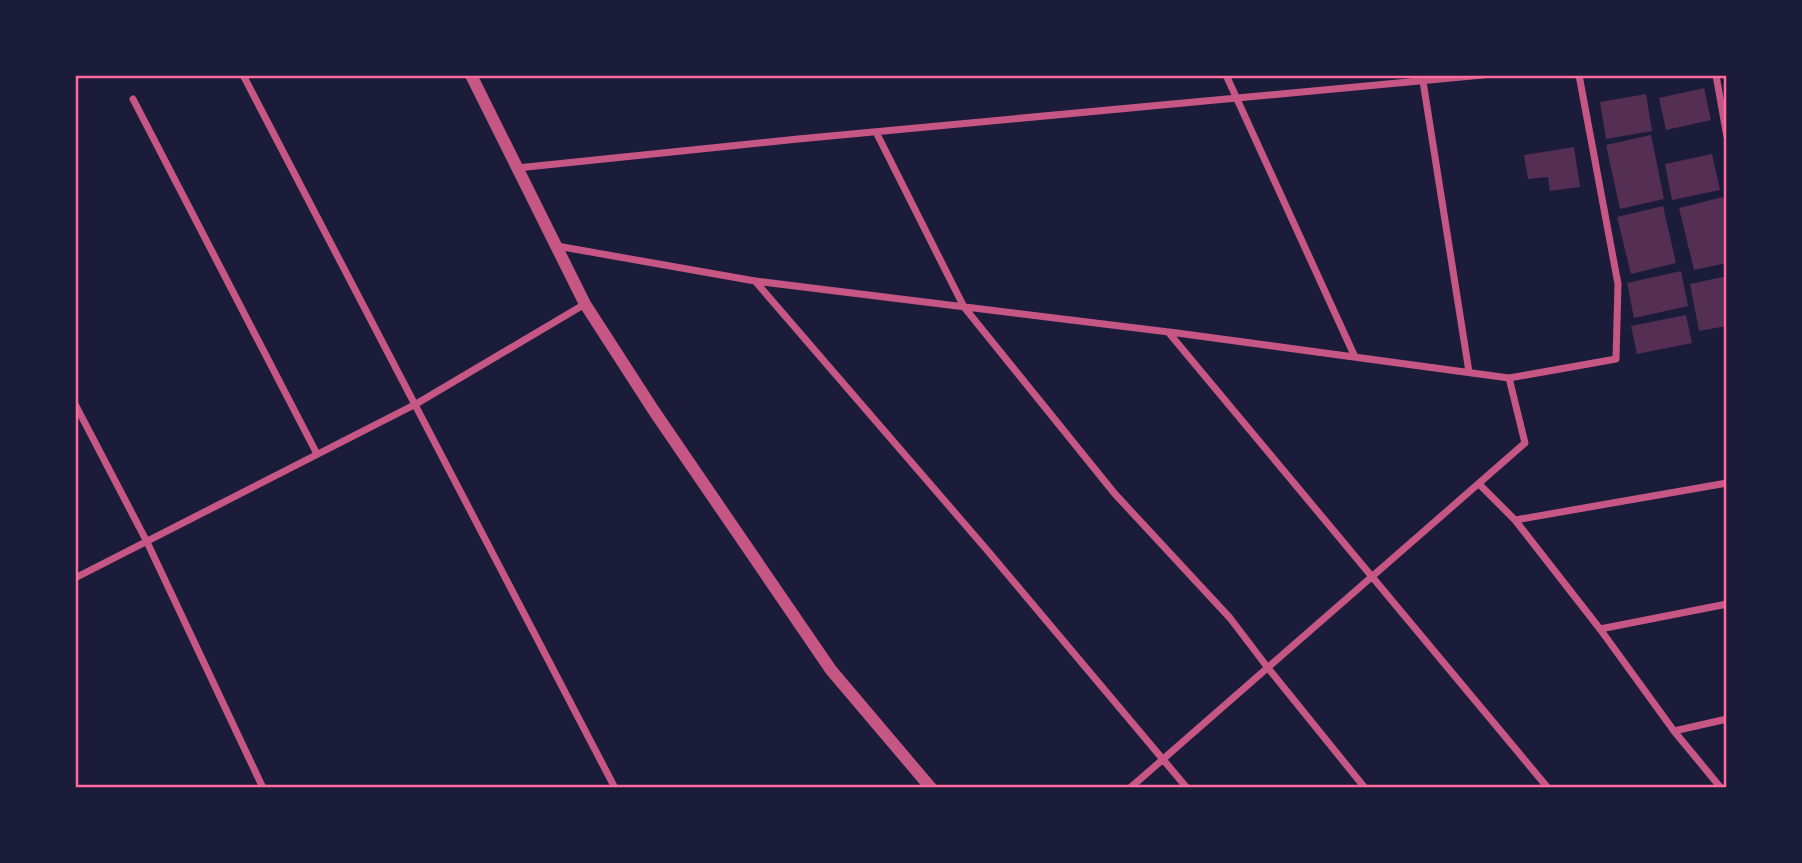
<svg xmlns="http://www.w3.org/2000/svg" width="1802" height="863" viewBox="0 0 1802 863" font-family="Poppins,sans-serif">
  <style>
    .building { fill: #542f53 }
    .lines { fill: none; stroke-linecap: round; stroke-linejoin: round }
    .minor { stroke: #c65784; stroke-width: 7 }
    .tertiary { stroke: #c65784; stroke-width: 12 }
    .neatline { fill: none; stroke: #ff6b9d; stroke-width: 2.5 }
  </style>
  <rect width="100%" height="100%" fill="#1b1b3a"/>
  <path class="building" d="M1704,88L1711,120L1666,130L1659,98Z
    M1646,94L1652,131L1606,139L1600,102Z
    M1651,135L1664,199L1620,209L1606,145Z
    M1574,147L1580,187L1550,191L1548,177L1528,179L1524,155Z
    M1712,154L1720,190L1672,200L1665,164Z
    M1723,197L1727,214V263L1694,270L1679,208Z
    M1663,206L1676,263L1631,274L1617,217Z
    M1681,271L1688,306L1634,318L1627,283Z
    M1727,276V326L1699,331L1690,284Z
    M1686,315L1692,343L1637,354L1631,326Z"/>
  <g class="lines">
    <path class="minor" d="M243,75L615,788
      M1226,75L1355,357
      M1422,75L1469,372
      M1716,75L1727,137
      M133,99L317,454
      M876,132L964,307L1115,494L1230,618L1268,668L1365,788
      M517,168L798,139L1483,75
      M557,246L755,281L1177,333L1509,378L1525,443L1130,788
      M755,281L987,550L1187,788
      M1169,333L1548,788
      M1509,378L1616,359L1618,284L1579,75
      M75,404L147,542L263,788
      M1479,484L1515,520L1727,483
      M1515,520L1600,629L1674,731L1727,719
      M75,578L416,404L585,304
      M1600,629L1727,604
      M1674,731L1721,788"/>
    <path class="tertiary" d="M471,75L585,304L654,411L831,670L931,788"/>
  </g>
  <rect width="1802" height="863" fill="none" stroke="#1b1b3a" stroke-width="154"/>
  <rect x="77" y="77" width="1648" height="709" class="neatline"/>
</svg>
